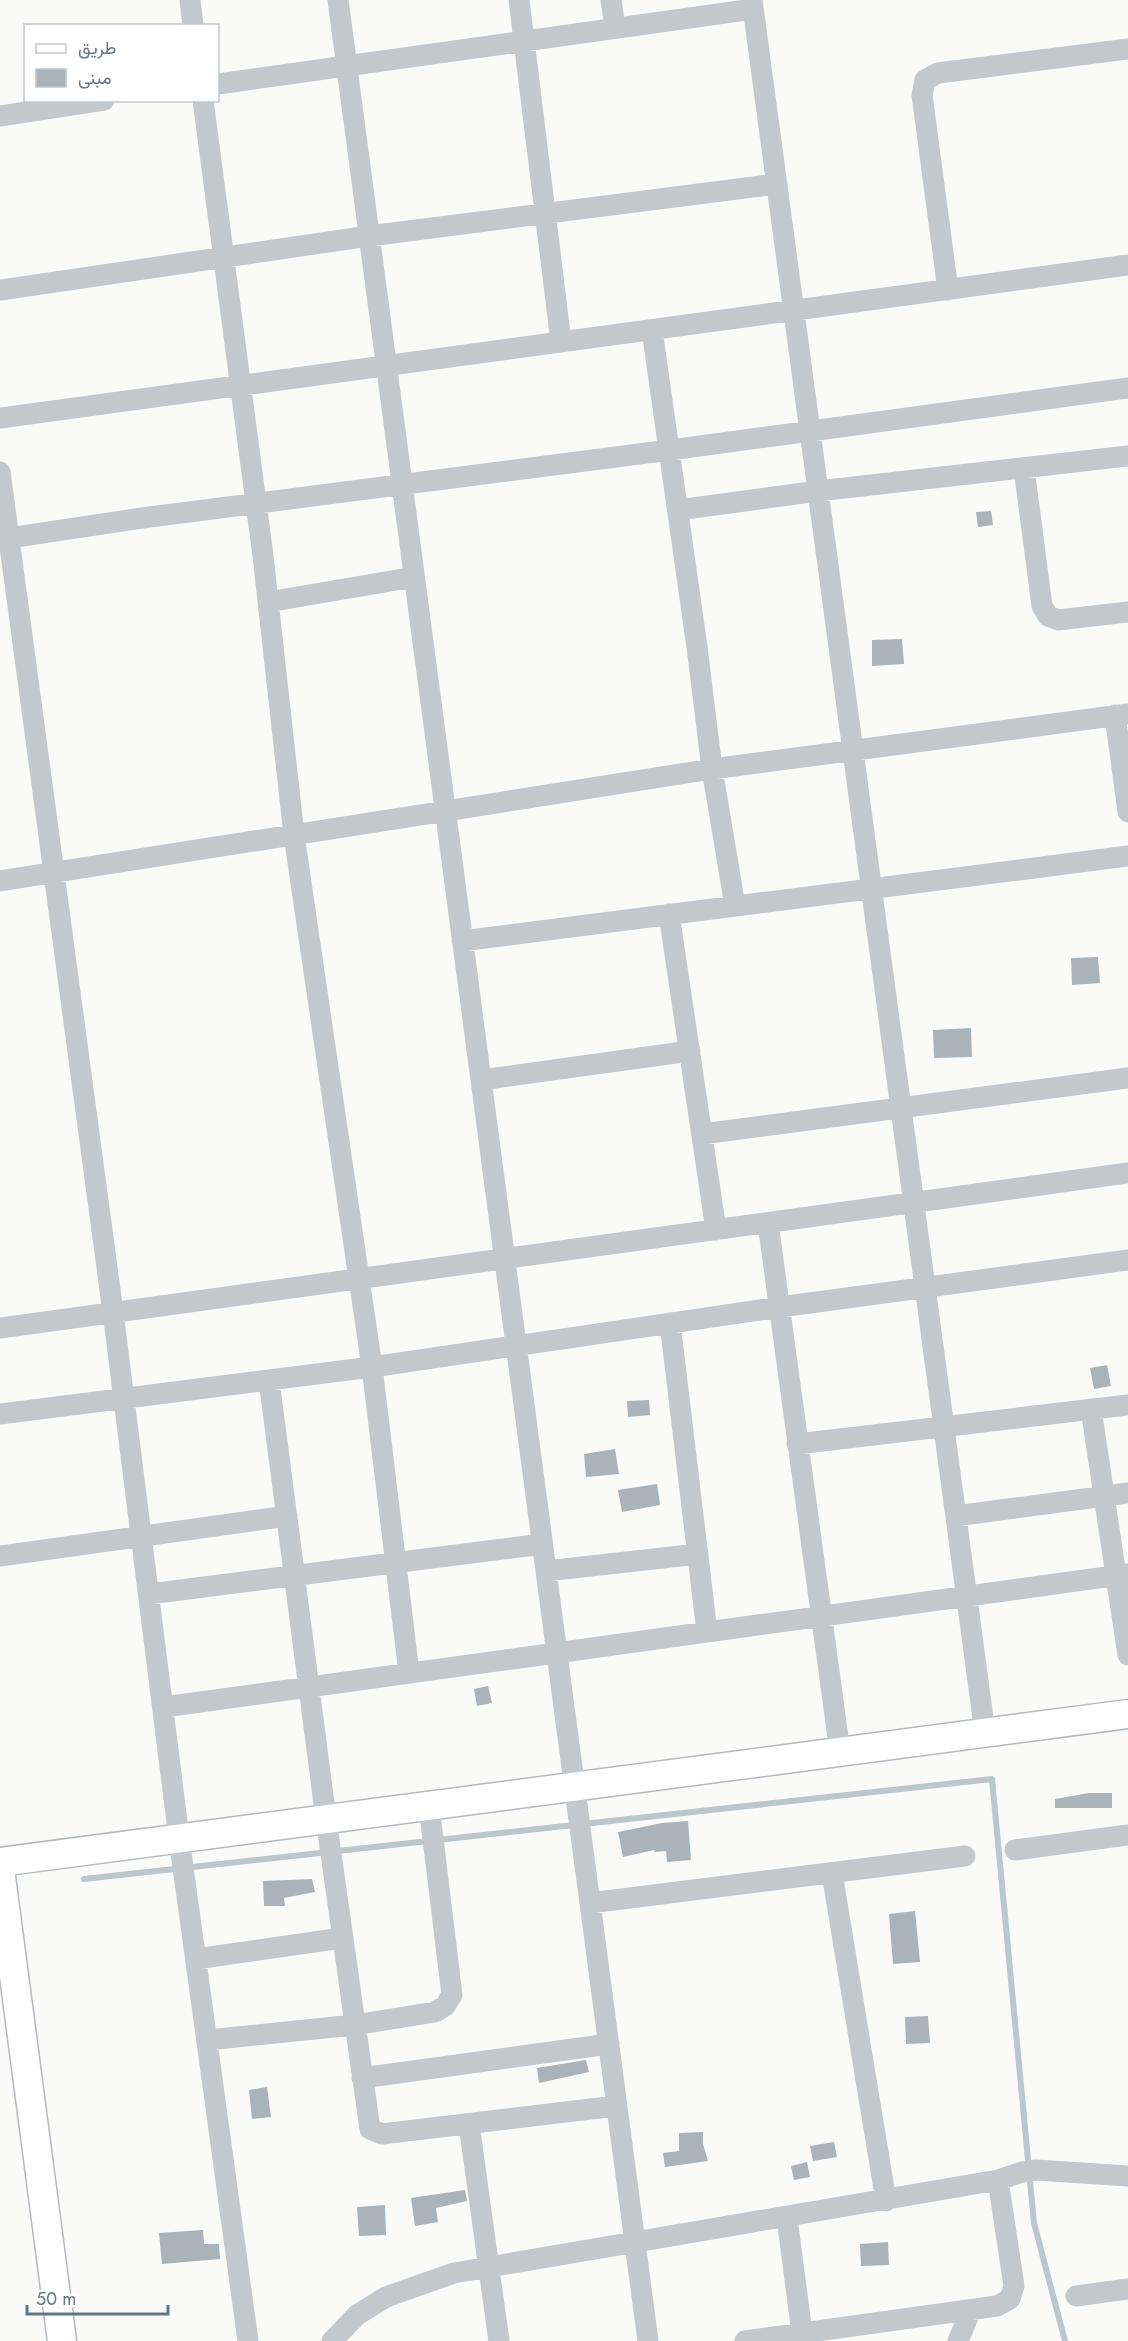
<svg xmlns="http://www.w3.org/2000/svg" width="1128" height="2341" viewBox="0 0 1128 2341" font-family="Jost,Vazirmatn,sans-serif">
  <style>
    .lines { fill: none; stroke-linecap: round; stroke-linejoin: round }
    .stream { stroke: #bbc7cb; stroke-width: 6 }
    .building { fill: #aab3b9 }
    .secondary-casing { stroke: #b3babf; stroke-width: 31 }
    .street { stroke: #c3c8cc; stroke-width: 21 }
    .secondary { stroke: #fff; stroke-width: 28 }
  </style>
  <rect width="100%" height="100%" fill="#fafaf8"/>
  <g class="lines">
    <path class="stream" d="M84,1879L992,1779L1034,2223L1065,2341"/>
  </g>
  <path class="building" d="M991,511L993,525L978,527L976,512Z
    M902,639L904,664L872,666V640Z
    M1098,957L1100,983L1072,985L1071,958Z
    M971,1028L972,1057L934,1058L933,1030Z
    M1107,1365L1111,1386L1094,1389L1090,1368Z
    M649,1400L650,1415L628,1417L627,1401Z
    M615,1449L619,1474L586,1477L584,1454Z
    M657,1484L660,1505L622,1512L618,1490Z
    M488,1686L492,1703L477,1706L474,1689Z
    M1089,1793H1112V1808H1055V1799Z
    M688,1821L691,1860L667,1862L666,1851L655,1852L654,1850L623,1857L618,1832L662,1823Z
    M312,1879L315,1892L284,1898L285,1906H264L263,1881Z
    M915,1911L920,1962L893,1964L889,1914Z
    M928,2016L930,2043L906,2044L905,2017Z
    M586,2060L589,2072L539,2083L537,2068Z
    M267,2087L271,2117L252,2119L249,2090Z
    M703,2132V2144L708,2161L665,2167L663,2153L679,2151V2133Z
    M834,2142L837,2157L813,2161L810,2146Z
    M807,2162L810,2177L794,2180L791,2166Z
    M465,2190L467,2201L436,2208L438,2222L415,2226L411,2198Z
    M385,2205L386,2235L359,2236L357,2207Z
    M203,2230L204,2244H219L220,2259L162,2264L159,2233Z
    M888,2242L889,2265L861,2266L860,2244Z"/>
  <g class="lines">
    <defs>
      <path id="secondary" d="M0,1862L1128,1714
        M0,1869L62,2341"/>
    </defs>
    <use href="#secondary" class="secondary-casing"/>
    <path class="street" d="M190,0L193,26
      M338,0L648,2341
      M519,0L561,342
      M611,0L615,27
      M752,0L985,1733
      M218,84L753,9
      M203,100L263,556L294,835L372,1367L409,1673
      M0,116L104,100
      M0,290L369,236L777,184
      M948,290L922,95L925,80L938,73L1128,49
      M652,330L697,647L712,769L735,906
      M0,418L1128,265
      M1024,468L1042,606L1048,616L1058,620L1128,612
      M0,472L113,1312L179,1838L248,2341
      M678,510L818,491L1128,456
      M9,538L142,518L670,450L1128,388
      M268,602L414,577
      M1115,715L1128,812
      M0,881L712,769L1128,714
      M669,914L716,1230
      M462,941L1128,856
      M481,1080L690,1051
      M702,1134L1128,1078
      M768,1223L840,1752
      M670,1323L707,1632
      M0,1328L1128,1173
      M269,1380L326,1819L370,2129L382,2134L616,2106
      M1091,1409L1128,1655
      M0,1414L372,1367L780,1307L1128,1260
      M797,1444L1128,1405
      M956,1516L1128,1493
      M0,1556L287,1516
      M546,1571L698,1554
      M149,1594L542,1544
      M164,1707L1128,1574
      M1015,1850L1128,1835
      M832,1873L886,2201
      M590,1903L965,1856
      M196,1959L342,1938
      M208,2040L354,2025L435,2012L445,2006L452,1995L429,1806
      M362,2078L609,2044
      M469,2124L499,2341
      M787,2218L803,2341
      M1076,2296L1128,2289
      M332,2341L357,2315L386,2297L454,2273L998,2180L1022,2172L1036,2170L1128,2176
      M745,2341L997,2306L1010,2299L1014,2286L998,2180
      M958,2341L971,2310"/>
    <use href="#secondary" class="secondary"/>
  </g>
  <rect x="24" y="24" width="195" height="78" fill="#ffffff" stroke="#c1c8cd" stroke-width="1.5"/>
  <rect x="36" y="44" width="30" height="9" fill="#ffffff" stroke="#c1c8cd" stroke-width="1.5"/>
  <text x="78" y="54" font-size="18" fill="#657683">طريق</text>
  <rect x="36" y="69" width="30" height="18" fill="#aab3b9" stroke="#c1c8cd" stroke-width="1.5"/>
  <text x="78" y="84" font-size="18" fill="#657683">مبنى</text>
  <path d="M27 2305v9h141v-9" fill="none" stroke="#657683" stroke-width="3"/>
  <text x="36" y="2305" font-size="18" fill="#657683" stroke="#ffffff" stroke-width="4.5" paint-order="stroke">50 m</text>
</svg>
